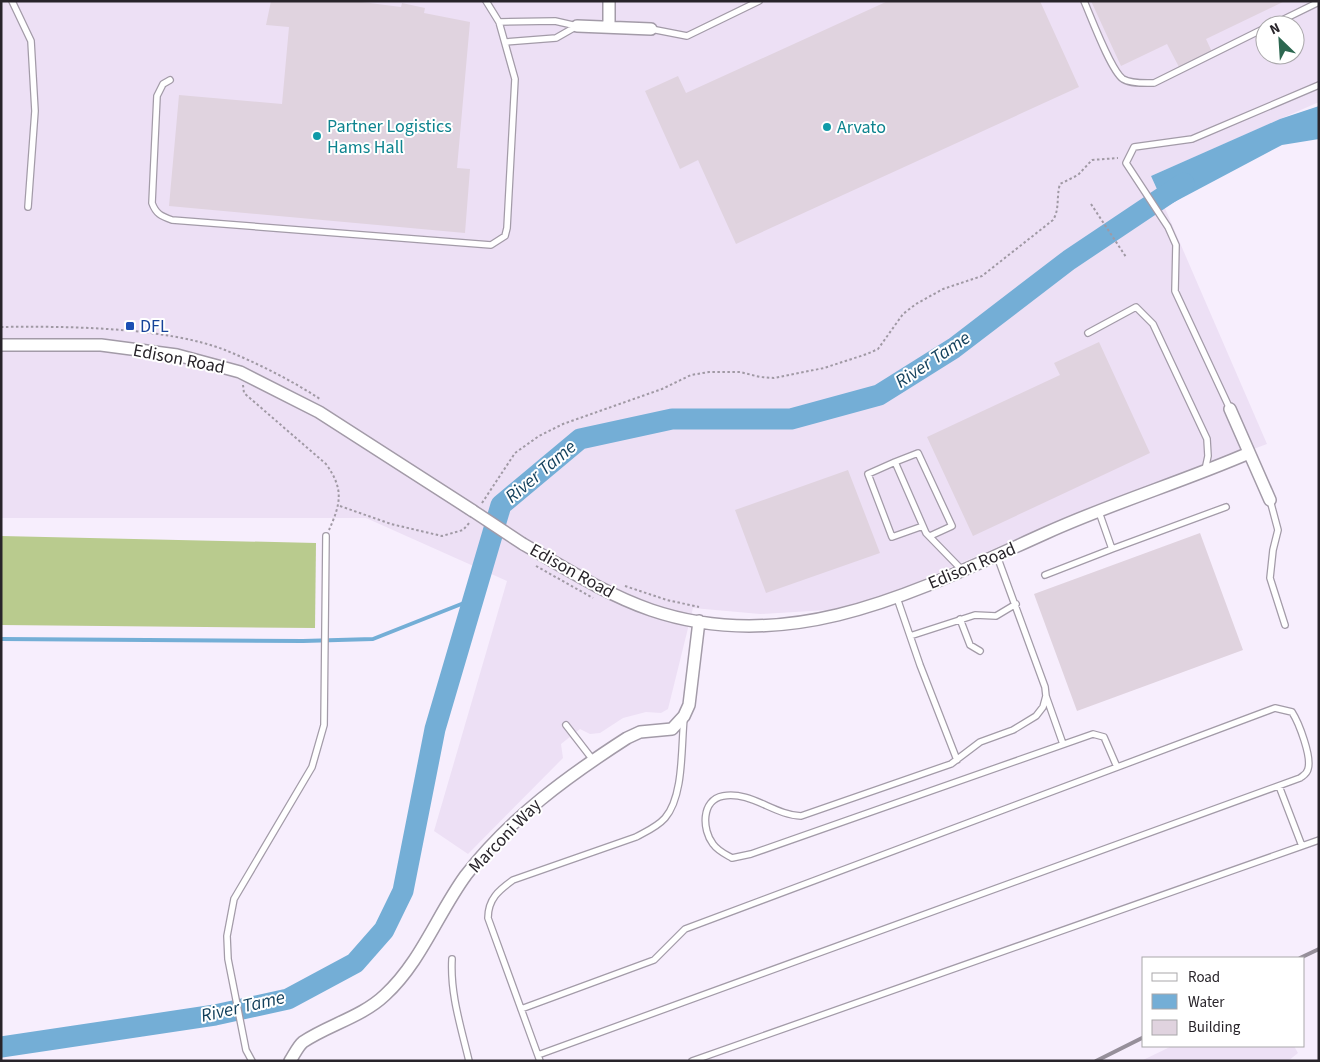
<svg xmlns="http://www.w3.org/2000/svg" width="1320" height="1062" viewBox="0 0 1320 1062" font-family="'Source Sans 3',sans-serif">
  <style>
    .built { fill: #ede0f5; fill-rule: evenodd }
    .forest { fill: #b9cb8e }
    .water { fill: #74aed6 }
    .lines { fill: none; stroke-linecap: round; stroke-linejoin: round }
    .stream { stroke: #74aed6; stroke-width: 4 }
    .river { stroke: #74aed6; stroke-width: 21 }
    .building { fill: #e0d3df }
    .service-casing { stroke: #a39ba8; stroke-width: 8 }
    .minor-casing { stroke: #a39ba8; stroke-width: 14 }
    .path { stroke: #a099a4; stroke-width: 2; stroke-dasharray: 2.5 2.5; stroke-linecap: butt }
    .service { stroke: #fff; stroke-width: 5.5 }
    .minor { stroke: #fff; stroke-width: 11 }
    .rail { stroke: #968f9a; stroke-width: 4 }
    .minor-bridge-casing { stroke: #a39ba8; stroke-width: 14; stroke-linecap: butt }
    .minor-bridge { stroke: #fff; stroke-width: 11 }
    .culture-dot { fill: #0f9aa8; stroke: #fff; stroke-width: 2 }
    .transit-dot { fill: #1a4fb4; stroke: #fff; stroke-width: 2 }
    .labels { text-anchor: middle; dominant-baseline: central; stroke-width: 4; stroke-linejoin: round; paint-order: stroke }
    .culture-label { font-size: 18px; fill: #0d838f; stroke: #fff; text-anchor: start }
    .transit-label { font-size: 18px; fill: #164399; stroke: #fff; text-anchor: start }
    .street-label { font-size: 18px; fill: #28242a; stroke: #fff }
    .water-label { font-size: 19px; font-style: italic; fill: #113f5b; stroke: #fff }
  </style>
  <rect width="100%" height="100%" fill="#f7eefd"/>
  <path class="built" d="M1,1H1319V102L1151,176L1267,444L1042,528L880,598L828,610L760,614L693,608L668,709L661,713L646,712L623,718L600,733L590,734L580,729L561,744L563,758L468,854L434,831L507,581L366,518H1ZM1265,25H1295V55H1265Z
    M1172,1046H1294L1298,1053L1288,1061H1141Z"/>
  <path class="forest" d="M1,536L316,543L315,628L1,625Z"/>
  <path class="water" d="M1319,106V139L1282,145L1165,207L1151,176L1280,119Z"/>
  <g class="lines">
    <path class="stream" d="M1,639L303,641L373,639L474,599"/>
    <path class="river" d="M1,1047L215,1015L288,999L355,963L384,930L403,891L435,729L501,505L580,439L672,419H791L879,395L954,348L1069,260L1184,183"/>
  </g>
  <path class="building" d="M271,1H354L401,7L402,3L425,8L424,13L470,22L457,168L470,169L465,233L169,206L179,95L282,104L289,27L266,25Z
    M888,1H1040L1079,87L736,244L698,160L680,169L645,91L678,76L686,93Z
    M1091,1H1285L1206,39L1212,52L1179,67L1167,44L1121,66Z
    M1099,342L1150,453L973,536L927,437L1060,375L1054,363Z
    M848,470L880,553L766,593L735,510Z
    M1200,533L1243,650L1077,711L1034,594Z"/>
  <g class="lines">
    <defs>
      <path id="service" d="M12,1L31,41L35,111L28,207
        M1084,1C1091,17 1111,71 1123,79C1131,84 1145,83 1154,83L1265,28
        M499,22L555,21L577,26
        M1272,25L1319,2
        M651,29L687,36L759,1
        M506,42L556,38L577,26
        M170,80L163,84L157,96L152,203C156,214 161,216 172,220L491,245L505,236L507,228L515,79L499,22L486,1
        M1088,333L1136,307L1153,324L1207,439L1208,456L1205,470
        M1230,409L1175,291L1176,245L1168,227L1126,163L1134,147L1192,139L1319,85
        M895,462L868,474L892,537L923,526
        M1270,500L1278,530L1273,550L1270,578L1285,625
        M930,536L952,526L918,453L895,462L926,533L963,571
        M1112,549L1226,507
        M997,556L1045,687L1046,696L1043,707L1036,716L1013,730L980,742L951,764L801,816C774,815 751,791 723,796C701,800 702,830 713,844C718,851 725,854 732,858L751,854L1093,734L1104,737L1117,767
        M1045,575L1112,549L1099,512
        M897,598L920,665L957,760
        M960,619L970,645L980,651
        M910,636L975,615L996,616L1016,604
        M1046,696L1063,744
        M566,725L593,760
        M1279,786L1302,846
        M452,959C450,994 461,1027 469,1061
        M521,1009L654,960L685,929L1275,708L1292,712C1299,723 1312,757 1308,769C1307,774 1304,775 1300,778L538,1055
        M252,1061L246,1050L228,959L227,936L234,899L312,767L324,725L326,536
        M540,1061L488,918C488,899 499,890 513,880L636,837C647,831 657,827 665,818C684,796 681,747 684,719
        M692,1061L1319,840"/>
      <path id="minor" d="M577,26L651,29
        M609,26V1
        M1,345H101L177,355L240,372L319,412L473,511
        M1230,409L1270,500
        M523,544C565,568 605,594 651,610C792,658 921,589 1046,533C1112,503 1182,482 1249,453
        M290,1061C294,1055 298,1046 303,1042C328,1025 362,1017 385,995C421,962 438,913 466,875C510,818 568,776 627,738L640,732L672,729L684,716L689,705L699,621"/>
    </defs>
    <use href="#service" class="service-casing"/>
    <use href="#minor" class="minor-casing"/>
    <path class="path" d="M1091,204L1126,257
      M1,327C65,326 166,327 225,350C257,363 291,380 320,399
      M243,385L244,393L326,464C344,489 341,503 329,530
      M482,503L515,453L539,436L563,424L662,389L691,375L709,372H740L760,377L774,378L824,368L867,354L878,349L903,314L916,304L943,289L982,276L1053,220C1060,209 1056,197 1060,184L1078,175L1092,160L1118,158
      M340,506L391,524L442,536L463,530L470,522
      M536,566L593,598
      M625,586L667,600L699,607"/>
    <use href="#service" class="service"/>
    <use href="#minor" class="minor"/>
    <path class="rail" d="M1300,958L1319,949
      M1096,1061L1144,1037"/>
    <defs>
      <path id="minor-bridge" d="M473,511L523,544"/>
    </defs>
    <use href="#minor-bridge" class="minor-bridge-casing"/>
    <use href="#minor-bridge" class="minor-bridge"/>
  </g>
  <g class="culture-dot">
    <circle cx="827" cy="127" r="5"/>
    <circle cx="317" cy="136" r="5"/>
  </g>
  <rect class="transit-dot" x="125" y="321" width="10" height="10" rx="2.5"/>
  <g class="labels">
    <g class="culture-label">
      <text x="327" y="126">Partner Logistics<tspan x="327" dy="21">Hams Hall</tspan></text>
      <text x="837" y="127">Arvato</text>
    </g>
    <g class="transit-label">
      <text x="140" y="326">DFL</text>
    </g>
    <g class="street-label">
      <text transform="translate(179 359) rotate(11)">Edison Road</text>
      <text transform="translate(972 566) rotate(-23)">Edison Road</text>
      <text transform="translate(572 571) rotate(29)">Edison Road</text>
      <text transform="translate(505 836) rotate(-46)">Marconi Way</text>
    </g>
    <g class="water-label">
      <text transform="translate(933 360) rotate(-34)">River Tame</text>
      <text transform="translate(541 472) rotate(-40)">River Tame</text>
      <text transform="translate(243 1007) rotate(-13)">River Tame</text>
    </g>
  </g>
  <rect width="1320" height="1062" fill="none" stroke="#28242a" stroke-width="5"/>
  <rect x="1142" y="957" width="162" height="90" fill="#ffffff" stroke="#a9a7aa"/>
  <rect x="1152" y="973" width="25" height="8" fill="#ffffff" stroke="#a9a7aa"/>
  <text x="1188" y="982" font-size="15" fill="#28242a">Road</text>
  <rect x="1152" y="994" width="25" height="15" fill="#74aed6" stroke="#a9a7aa"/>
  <text x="1188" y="1007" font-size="15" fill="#28242a">Water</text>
  <rect x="1152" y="1020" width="25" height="15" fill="#e0d3df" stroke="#a9a7aa"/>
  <text x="1188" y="1032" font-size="15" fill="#28242a">Building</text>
  <g transform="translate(1280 40) rotate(335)"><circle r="24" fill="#ffffff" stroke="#a9a7aa"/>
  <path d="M0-4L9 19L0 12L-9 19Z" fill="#2c6750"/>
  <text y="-8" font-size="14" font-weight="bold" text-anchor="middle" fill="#28242a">N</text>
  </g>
</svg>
